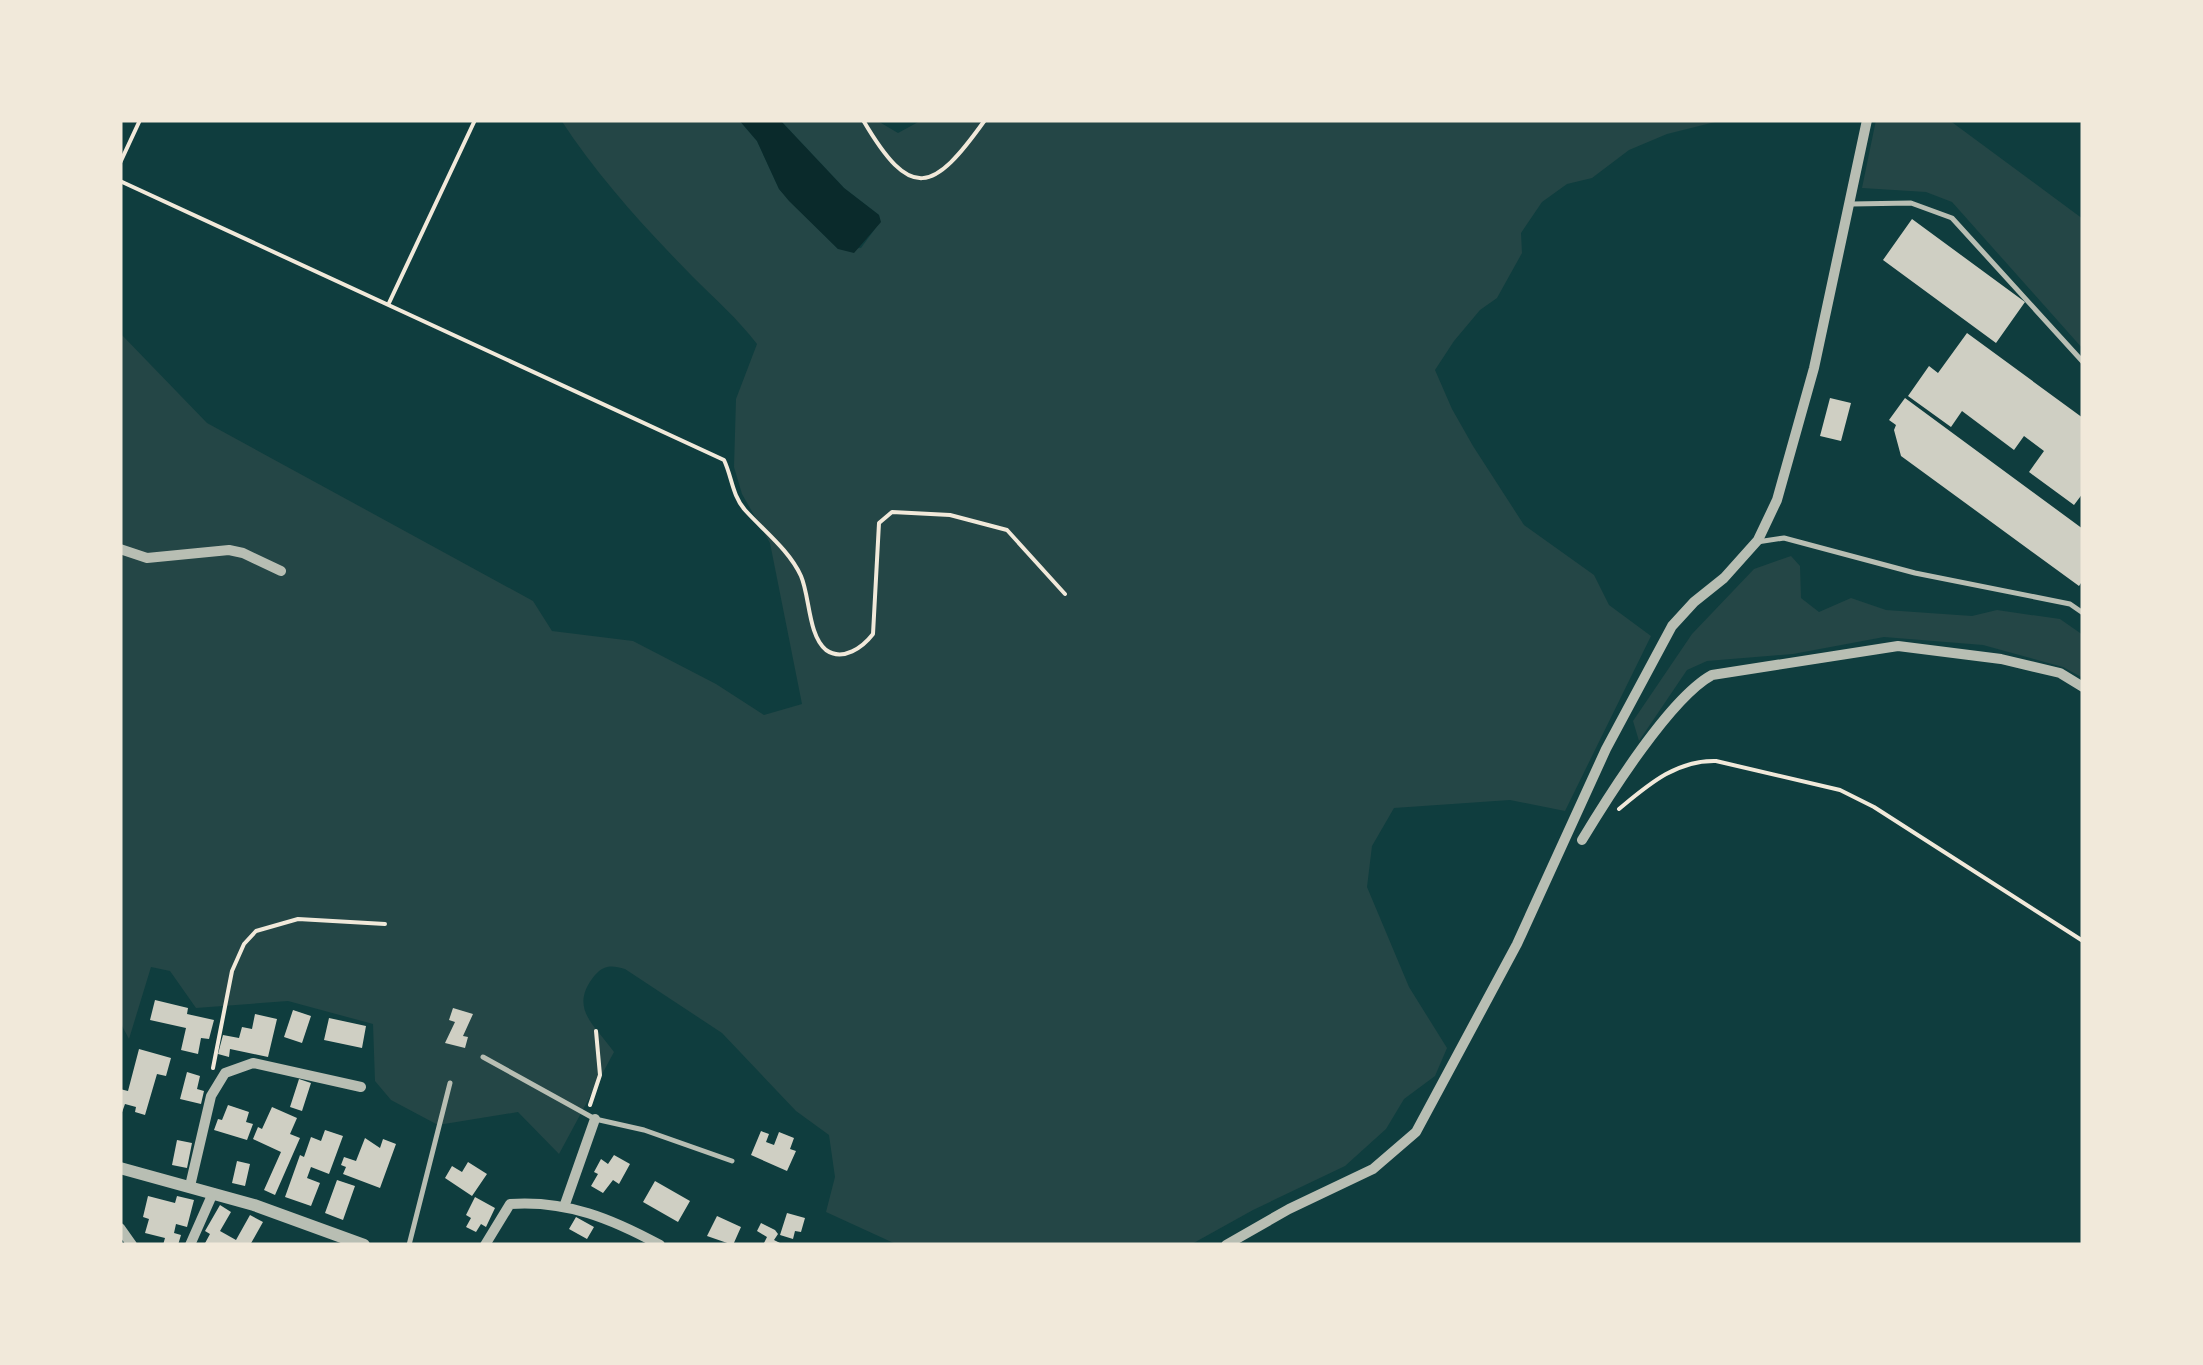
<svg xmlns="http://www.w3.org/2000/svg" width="2203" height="1365" viewBox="0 0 2203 1365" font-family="'Nunito Sans',sans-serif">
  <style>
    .green { fill: #244646 }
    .water { fill: #0a2a2b }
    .building { fill: #cfcfc3 }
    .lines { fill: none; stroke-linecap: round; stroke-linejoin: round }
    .path { stroke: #f1e9da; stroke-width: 4 }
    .service { stroke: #b8beb3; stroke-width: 5 }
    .minor { stroke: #b8beb3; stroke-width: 10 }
    .tertiary { stroke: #b8beb3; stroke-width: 12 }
  </style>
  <rect width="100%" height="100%" fill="#0f3d3e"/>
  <path class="green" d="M561,120H739L757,141L779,189L838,249L861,248L880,222L879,215L844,188L780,120H876L898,133L922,120H1723L1667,134L1629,150L1592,178L1567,184L1542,202L1521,233L1522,253L1497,298L1480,310L1454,341L1435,370L1452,409L1473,446L1524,525L1594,575L1609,605L1651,636L1565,811L1510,800L1394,808L1372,846L1367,887L1409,987L1447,1048L1435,1076L1404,1099L1386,1129L1345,1166L1253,1210L1190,1245H898L826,1212L835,1177L829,1135L796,1111L722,1033L625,969C612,965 604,965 595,975C568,1008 594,1024 614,1052L559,1154L518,1112L438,1125L391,1100L375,1081L373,1024L288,1001L196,1008L170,971L151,967L129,1039L120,1022V333L207,423L533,601L552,631L633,641L716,684L764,715L802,704L770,543L742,494L734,467L736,399L757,344C737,318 715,299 692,276C645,228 598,177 561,120Z
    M1876,120H1949L2083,219V349L1952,202L1926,192L1862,188Z
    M1791,556L1800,566L1801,598L1819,612L1851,598L1886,610L1972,616L1997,610L2024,614L2060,619L2083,635V678L2063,667L1983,645L1884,637L1793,654L1707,661L1687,670L1639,741L1633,721L1692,634L1754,569Z"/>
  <path class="water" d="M739,120H780L844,188L879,215L881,222L854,253L838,249L789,201L779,189L757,141Z"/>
  <path class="building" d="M1912,219L2025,302L1996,343L1883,260Z
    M1967,333L2083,418V493L2074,505L2029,472L2044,451L2024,436L2014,450L1962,411L1951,427L1908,396L1929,366L1938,373Z
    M1830,398L1851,403L1841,441L1820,436Z
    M1905,398L2083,529V580L2079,586L1901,456L1894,430L1896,425L1889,420Z
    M155,1000L188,1008L187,1014L214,1020L209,1039L201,1038L198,1054L181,1050L186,1028L150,1020Z
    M453,1008L473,1014L463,1036L468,1037L465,1048L445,1043L455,1022L449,1020Z
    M293,1010L311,1016L302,1043L284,1037Z
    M255,1014L277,1019L268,1057L230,1049L229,1057L218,1054L223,1035L239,1038L242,1027L252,1029Z
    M329,1018L366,1026L362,1048L324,1040Z
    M139,1049L171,1058L166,1076L157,1074L145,1115L135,1112L136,1107L125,1104L120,1118V1089L128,1091Z
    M187,1072L200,1076L197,1089L204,1091L201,1104L180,1099Z
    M299,1079L311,1083L302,1111L290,1107Z
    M228,1105L249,1112L246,1122L253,1124L247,1140L214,1130L218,1119L222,1120Z
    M272,1107L297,1118L290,1134L300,1138L275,1195L264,1190L281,1152L253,1139L258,1127L262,1129Z
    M325,1130L343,1136L329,1174L311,1167L307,1178L320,1183L311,1206L285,1197L300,1155L304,1157L311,1137L321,1141Z
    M761,1131L769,1134L766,1142L774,1145L779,1132L794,1138L790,1149L796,1151L787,1171L751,1155Z
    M365,1138L380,1148L383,1139L396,1144L380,1188L343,1174L346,1167L341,1165L344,1157L356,1161Z
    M177,1140L192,1143L187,1168L172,1165Z
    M614,1155L630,1164L619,1184L613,1180L603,1193L591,1186L598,1174L594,1172L601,1159L608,1164Z
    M237,1161L250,1164L245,1186L232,1183Z
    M468,1162L487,1174L472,1196L445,1178L452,1166L462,1172Z
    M337,1180L355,1186L343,1220L325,1213Z
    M655,1181L690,1201L678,1222L643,1202Z
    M148,1196L175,1203L177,1196L194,1200L187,1227L176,1224L174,1233L181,1235L178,1245H163L165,1238L145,1233L149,1219L143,1217Z
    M475,1197L495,1208L486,1227L481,1224L476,1232L466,1227L471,1218L466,1215Z
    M220,1205L231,1212L220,1231L236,1240L250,1215L263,1222L250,1245H204L210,1234L205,1231Z
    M787,1213L805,1218L801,1232L795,1231L793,1239L780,1235Z
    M717,1216L741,1227L733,1245L707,1236Z
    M576,1217L594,1227L587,1239L569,1229Z
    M761,1223L775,1230L778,1234L774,1240L784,1245H763L767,1237L757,1231Z"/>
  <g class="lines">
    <path class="path" d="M863,120C911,202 933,193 985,120
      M120,163L140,120
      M120,181L724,460C732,477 732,495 745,510C764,531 789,550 801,576C810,597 808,635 826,650C843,662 863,647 873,634L879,523L892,512L950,515L1007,530L1065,594
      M389,303L475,120
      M1619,809C1648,785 1676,760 1716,761L1840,790L1874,807L2083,941
      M213,1068L232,971L244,944L256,931L298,919L385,924
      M590,1105L600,1075L596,1031"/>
    <path class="service" d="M1852,204L1911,203L1952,218L2083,362
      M1757,542L1784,538L1915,573L2070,604L2083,613
      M483,1057L595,1119L644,1130L732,1161
      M409,1245L450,1083"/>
    <path class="minor" d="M120,549L147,558L229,550L243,553L281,571
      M1582,840C1608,797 1670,698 1712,675L1898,646L2001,659L2060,673L2083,687
      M190,1186L211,1096L225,1073L253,1063L361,1087
      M564,1207L595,1119
      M120,1228L132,1245
      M190,1245L213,1193
      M485,1245L510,1204C567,1200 612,1219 660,1245
      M1226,1245L1289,1209L1373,1169L1416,1132L1517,944L1606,749L1672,626L1694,602L1724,578L1758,540L1777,500L1814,368L1867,120"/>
    <path class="tertiary" d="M120,1168L254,1205L364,1245"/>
  </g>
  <rect width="2203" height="1365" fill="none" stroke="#f1e9da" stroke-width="245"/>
</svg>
